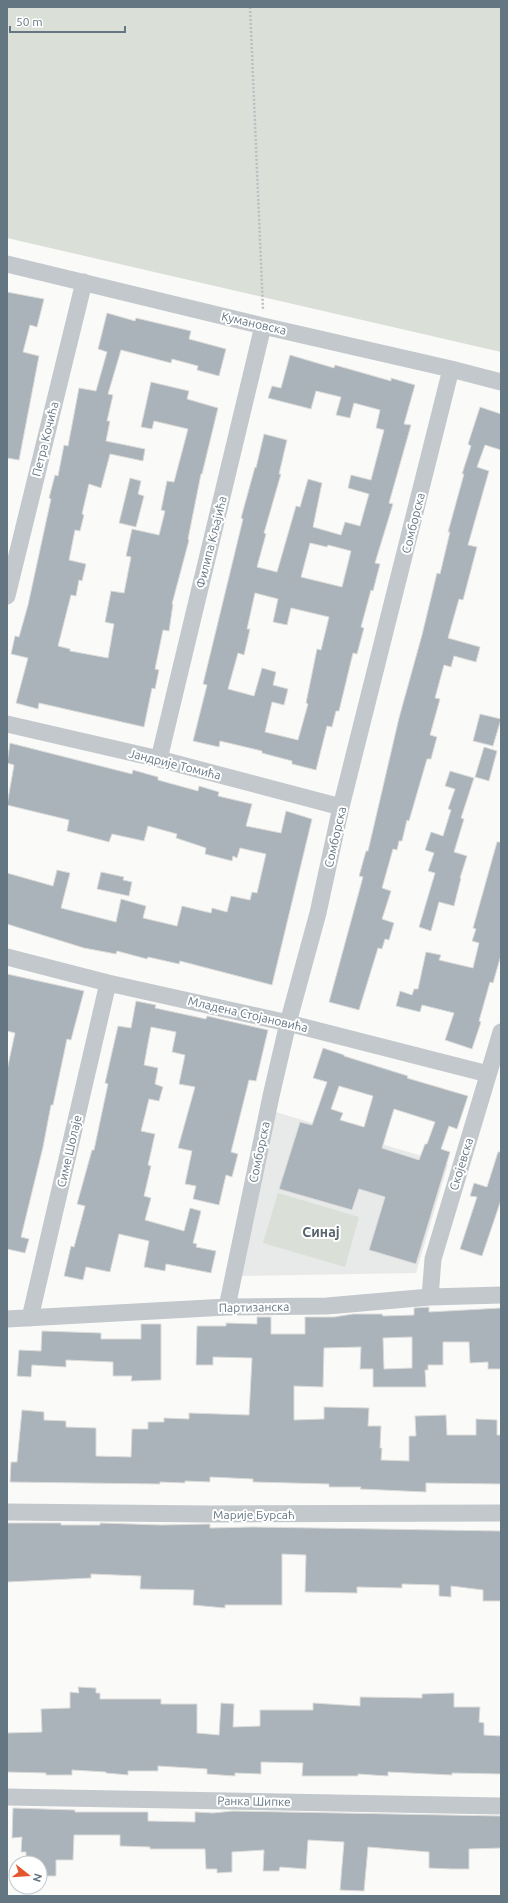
<svg xmlns="http://www.w3.org/2000/svg" width="508" height="1903" viewBox="0 0 508 1903" font-family="Ubuntu,sans-serif">
  <style>
    .built { fill: #e8e9e9 }
    .green { fill: #dadfd7 }
    .building { fill: #aab3b9; stroke: #dcdcda; fill-rule: evenodd }
    .lines { fill: none; stroke-linecap: round; stroke-linejoin: round }
    .path { stroke: #bbbfc2; stroke-width: 2.5; stroke-dasharray: 2 2; stroke-linecap: butt }
    .street { stroke: #c3c8cc; stroke-width: 17 }
    .labels { text-anchor: middle; dominant-baseline: central; stroke-width: 4; stroke-linejoin: round; paint-order: stroke }
    .street-label { font-size: 12px; fill: #657683; stroke: #fff }
    .quarter-label { font-size: 14px; font-weight: bold; fill: #57646e; stroke: #fff }
  </style>
  <rect width="100%" height="100%" fill="#fafaf8"/>
  <path class="built" d="M276,1112L448,1164L416,1273L238,1276Z"/>
  <path class="green" d="M7,7H501V352L7,238Z
    M278,1193L359,1217L345,1267L263,1243Z"/>
  <path class="building" d="M7,292L44,299L37,327L30,325L23,352L39,356L19,460L7,458Z
    M107,313L135,321L136,318L191,331L189,339L226,349L219,376L197,370L198,366L172,359L171,363L121,350L108,394L113,395L107,421H110L106,441L145,449L143,461L110,454L101,488L89,484L82,514L84,515L80,531L75,530L69,560L86,564L82,581L79,580L76,596L71,595L58,646L70,649V651L108,658L114,624L105,622L111,591L124,593L131,557L126,556L132,529L159,535L165,511L161,510L167,481L174,482L188,429L154,421L152,429L141,427L151,382L189,391L187,399L218,408L202,474H201L188,539L189,540L172,604H173L169,631L163,630L155,669L159,670L155,689L152,688L144,727L39,703L38,709L16,703L28,658L11,654L15,636L19,637L28,605L51,499L49,498L55,475L58,476L64,445L68,446L79,388L96,391L107,352L98,349Z
    M290,355L334,368L335,365L391,381V378L415,385L404,424L411,425L389,503L393,504L375,563L380,564L373,591L371,590L361,627L364,628L357,654L353,653L339,711H336L332,727L327,726L316,770L292,764V761L262,753V751L220,741L219,747L193,741L207,685L203,684L243,519L241,518L255,467L256,468L264,434L287,440L279,474H281L264,533L266,534L257,567L277,572L296,506L300,507L308,479L322,483L313,527L341,535L345,522L360,526L369,494L348,488L351,475L371,480L384,430L376,428L380,410L354,403L350,418L336,415L341,397L316,391L311,409L268,398L272,386L281,388ZM310,543L327,547L328,545L351,551L342,587L301,577ZM255,593L278,599L273,622L287,625L291,608L329,617L321,650L317,649L306,703L308,704L298,740L265,732L272,702L284,705L288,689L273,685L276,672L262,668L254,696L228,689L238,653L244,655L250,629H247Z
    M480,407L501,414V450L485,445L477,467L489,471L468,545L477,547L463,600L459,599L448,638L480,647L476,662L454,656L451,667L444,665L435,698L440,699L430,735L437,737L431,759H427L409,821L407,820L402,841H399L397,850L393,849L382,888L391,891L382,919L394,923L389,940L385,939L382,949L378,948L359,1010L329,1002L363,877L359,876L366,851H368L399,718L422,635L437,573L440,574L450,532H448L464,474H462L471,446L468,444Z
    M130,478L141,481L138,494L144,496L136,527L119,523Z
    M480,714L501,719L493,746L473,741Z
    M10,743L132,774L133,770L158,777V780L198,791L199,786L219,792L218,796L252,804L246,826L281,833L286,811L312,819L272,985L180,961L179,964L148,957L147,959L117,951L116,954L84,948L7,924V873L53,886L57,870L70,873L61,908L116,922L121,899L146,906L143,918L177,926L182,906L211,913L212,908L227,912L231,896L250,900L252,892L257,893L266,854L240,848L237,858L233,856L232,861L205,854L206,848L176,838L177,834L148,826L144,841L112,834L109,842L67,831L69,820L7,805L14,765L7,763Z
    M484,747L497,751L489,781L475,777Z
    M450,771L474,778L461,818L464,819L454,852L467,856L460,878H461L454,906L439,902L431,931L419,927L435,873L428,871L434,853L425,850L431,832L443,836L451,810L448,809L455,789L445,786Z
    M497,842H501V955L493,983L490,982L479,1021L481,1022L472,1049L445,1040L454,1013L422,1005L420,1012L396,1006L400,991L412,995L414,989H418L426,952L441,955L439,960L473,968L479,943L472,941L476,929L473,928Z
    M101,872L124,877L123,880L132,882L129,896L97,889Z
    M7,974L84,991L71,1040L67,1039L53,1105H51L43,1147L21,1237L29,1239L25,1253L7,1249V1070L15,1033L7,1031Z
    M136,1001L156,1005L155,1008L206,1019L207,1016L268,1030L256,1081L249,1080L231,1152L238,1154L232,1177L226,1175L219,1205L193,1199L196,1186L185,1184L192,1151L178,1148L195,1087L179,1084L185,1055L172,1052L176,1032L151,1027L144,1065L158,1068L155,1084L163,1087L159,1101L149,1099L141,1131L155,1134L148,1165L151,1166L144,1196L151,1198L145,1220L184,1231L190,1208L201,1211L193,1243L197,1244L196,1247L216,1251L211,1273L166,1264L165,1271L144,1267L149,1241L119,1234L110,1272L86,1267L83,1280L64,1276L71,1246L74,1247L85,1206L77,1204L92,1150H94L108,1084L105,1083L118,1026L131,1028Z
    M323,1048L344,1055V1056L408,1076L407,1078L468,1096L457,1129L449,1126L441,1149L450,1152L416,1264L369,1250L385,1197L359,1189L352,1210L279,1189L300,1122L312,1125L327,1082L313,1078ZM339,1086L373,1096L364,1127L340,1120L343,1113L331,1109ZM394,1109L435,1122L427,1144H425L419,1160L382,1148Z
    M498,1152H501V1200L482,1256L460,1249L477,1197L470,1196L474,1183L487,1187Z
    M429,1307V1312L501,1308V1369H488V1362L470,1363L469,1342H443V1365H428V1370H425L426,1387H373V1369H360L361,1347L324,1348L323,1387L294,1386V1420L324,1419V1407L369,1408L368,1426H381L380,1448H382L381,1460L409,1461V1436H416L415,1416L446,1415L447,1435H476V1419L497,1420V1435H501V1484L426,1483V1492L360,1489L361,1487H329V1484L253,1482V1479L210,1477V1482L185,1481V1483L160,1482V1484L10,1482L11,1462H17L22,1410L44,1412V1420L66,1421V1427L96,1428V1456L131,1457L132,1429H148V1422H164V1418L189,1419V1413L249,1415L252,1358L213,1357V1365H196L197,1326H226V1323L257,1324V1317H271V1334H305V1317H334L353,1314H382L383,1316L414,1315V1308ZM412,1337V1368L384,1369L383,1338Z
    M141,1324H161V1380L131,1381L132,1376H113V1362L66,1360V1367L32,1365L31,1377L17,1376L19,1350L41,1351L42,1331L101,1333V1339H141Z
    M7,1523H61V1525H100V1523L162,1525L210,1524V1528L253,1527L501,1531V1601H483V1590L451,1586V1597L439,1596V1585L402,1584V1588L357,1587V1593L305,1592L306,1555L282,1554V1605H225V1608L193,1605L194,1590L140,1589L141,1576L91,1574V1578L7,1582Z
    M78,1687L96,1688V1693H100V1699H161V1704H197V1733L219,1735L221,1703L234,1704L233,1727L260,1726V1710H313V1703L360,1706V1697L422,1698V1694L454,1693V1707H480L479,1722L484,1723V1735L501,1736V1774L452,1773V1775L388,1772V1776L358,1774V1776H302L303,1763L261,1762V1774L235,1773V1776L207,1774V1769L158,1766V1771H128V1775L106,1773V1772L72,1770V1775H46V1773L7,1772V1733L42,1732L41,1709L70,1708V1692L79,1693Z
    M13,1808L75,1810V1812H148V1821L195,1822V1812L213,1813L233,1811L501,1816V1848L469,1849V1869H451L429,1868V1852L368,1847L364,1891L340,1890L344,1842L308,1840L306,1869L280,1867L279,1871H263L264,1850L232,1852V1872L217,1873V1869H206L205,1849H150V1847L120,1846V1835H74L73,1860H56V1876H40V1863H26V1852H21L22,1837L12,1838Z"/>
  <g class="lines">
    <path class="path" d="M250,7L263,310"/>
    <path class="street" d="M7,264L263,326L451,369L501,382
      M7,596L84,282
      M7,724L159,759L341,807
      M159,759L263,326
      M7,957L108,983L288,1023L488,1074
      M430,1297L433,1259L501,1032
      M227,1307L271,1096L288,1023L318,913L341,807L451,369
      M30,1318L108,983
      M7,1319L227,1307L327,1306L430,1297L501,1295
      M7,1512L211,1514L501,1513
      M7,1797L501,1806"/>
  </g>
  <g class="labels">
    <g class="street-label">
      <text transform="translate(254 323) rotate(13)">Кумановска</text>
      <text transform="translate(45 439) rotate(-76)">Петра Кочића</text>
      <text transform="translate(413 523) rotate(-76)">Сомборска</text>
      <text transform="translate(211 542) rotate(-76)">Филипа Кљајића</text>
      <text transform="translate(175 764) rotate(14)">Јандрије Томића</text>
      <text transform="translate(335 837) rotate(-77)">Сомборска</text>
      <text transform="translate(248 1014) rotate(13)">Младена Стојановића</text>
      <text transform="translate(69 1151) rotate(-77)">Симе Шолаје</text>
      <text transform="translate(259 1152) rotate(-78)">Сомборска</text>
      <text transform="translate(461 1164) rotate(-73)">Скојевска</text>
      <text transform="translate(254 1307) rotate(-1)">Партизанска</text>
      <text x="254" y="1514">Марије Бурсаћ</text>
      <text transform="translate(254 1801) rotate(1)">Ранка Шипке</text>
    </g>
    <g class="quarter-label">
      <text x="321" y="1232">Синај</text>
    </g>
  </g>
  <rect width="508" height="1903" fill="none" stroke="#657683" stroke-width="16"/>
  <g transform="translate(28 1875) rotate(107)"><circle r="19" fill="#ffffff" stroke="#c1c8cd"/>
  <path d="M0-3L7 15L0 10L-7 15Z" fill="#e4572e"/>
  <text y="-6" font-size="11" font-weight="bold" text-anchor="middle" fill="#657683">N</text>
  </g>
  <path d="M10 26v6h115v-6" fill="none" stroke="#657683" stroke-width="2"/>
  <text x="16" y="26" font-size="12" fill="#657683" stroke="#ffffff" stroke-width="3" paint-order="stroke">50 m</text>
</svg>
